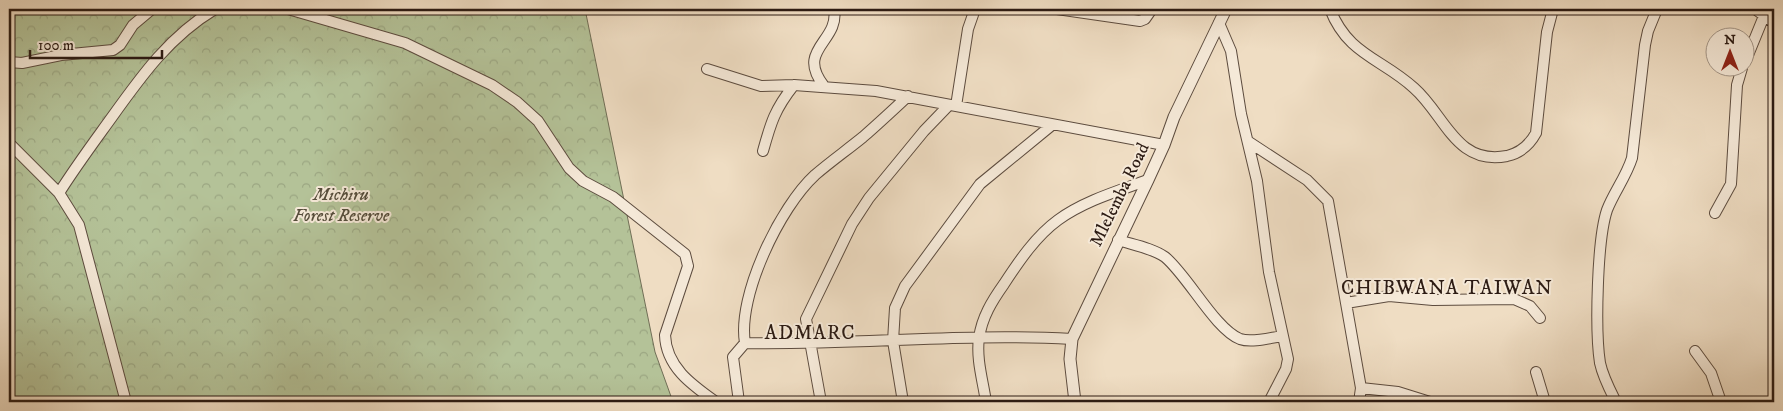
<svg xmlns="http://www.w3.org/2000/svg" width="1783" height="411" viewBox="0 0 1783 411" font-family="'IM FELL DW Pica',serif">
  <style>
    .forest { fill: url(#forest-crowns); stroke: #706e56 }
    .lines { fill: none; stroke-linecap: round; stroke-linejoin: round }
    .minor-casing { stroke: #5d4c3f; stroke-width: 12 }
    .tertiary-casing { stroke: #5d4c3f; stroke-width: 13 }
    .minor { stroke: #f5e9d8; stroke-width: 10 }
    .tertiary { stroke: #f5e9d8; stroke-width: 11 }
    .labels { text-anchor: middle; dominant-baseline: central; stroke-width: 4; stroke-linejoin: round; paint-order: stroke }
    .park-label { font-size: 18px; font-style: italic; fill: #554d3b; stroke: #f5e9d8 }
    .street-label { font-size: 18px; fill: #2c1b13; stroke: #f5e9d8 }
    .quarter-label { font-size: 20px; letter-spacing: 1px; fill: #2c1b13; stroke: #f5e9d8 }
  </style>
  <defs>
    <pattern id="forest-crowns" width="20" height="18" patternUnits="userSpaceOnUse" patternTransform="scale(1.25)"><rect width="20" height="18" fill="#b4c298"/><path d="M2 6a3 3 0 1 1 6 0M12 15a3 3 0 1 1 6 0" fill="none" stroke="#9ba682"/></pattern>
  </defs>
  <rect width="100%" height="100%" fill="#efddc3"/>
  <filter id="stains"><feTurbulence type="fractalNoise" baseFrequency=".004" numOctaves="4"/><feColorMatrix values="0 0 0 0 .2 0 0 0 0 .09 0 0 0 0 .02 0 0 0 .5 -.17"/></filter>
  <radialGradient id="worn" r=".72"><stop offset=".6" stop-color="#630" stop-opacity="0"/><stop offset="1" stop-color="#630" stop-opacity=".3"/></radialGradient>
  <path class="forest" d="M9,9H585L655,352L673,402H9Z"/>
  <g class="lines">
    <defs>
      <path id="minor" d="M288,9L405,43L492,85L517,102L538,121L569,168L583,181L613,197L685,254L688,266L665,335C666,367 692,385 716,402
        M1057,9L1140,21L1145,19L1152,9
        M1330,9C1348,55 1381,58 1414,88C1445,115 1456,166 1507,156C1520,153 1529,146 1536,133L1547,32L1553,9
        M1755,9L1774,23
        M1219,23L1231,51L1241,114L1257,181L1269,272L1288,359L1286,369L1269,402
        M1746,60L1764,16
        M9,62L22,63L61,55L113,50L120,45L133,25L152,9
        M707,69L761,86L794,85L876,91L1164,145
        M824,86C795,49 840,42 834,9
        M956,106L968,29L975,9
        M1249,142L1307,180L1328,201L1361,388L1359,402
        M9,143L59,193L79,225L126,402
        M763,151C771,122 775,109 794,85
        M59,193C76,166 94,142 112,117C142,75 170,36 215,9
        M1715,213L1731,184L1737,85L1742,68
        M1118,240C1134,245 1152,248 1165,257C1188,276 1215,329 1240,339C1251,343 1270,338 1282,336
        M1346,303L1389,296L1433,300L1514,299L1530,306L1540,318
        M745,343C737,296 780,207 815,175C830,162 847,150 863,137C878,124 893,110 908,96
        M1695,351L1711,373L1721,402
        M1536,372L1545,402
        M1361,388L1398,392L1430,402
        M739,402L733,357L745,343C854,345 963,333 1072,339
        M821,402L806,319L852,224L869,198L924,131L949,105
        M903,402L893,341L895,308L905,286L980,184L1052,125
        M986,402C983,381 976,359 979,338C982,317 992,301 1004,284C1019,261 1036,236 1058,220C1084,201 1118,191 1148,180
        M1616,402C1610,390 1603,377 1600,363C1595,331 1597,240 1607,210C1614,192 1626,177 1632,158L1645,45L1648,31L1657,9"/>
      <path id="tertiary" d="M1075,402L1070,359L1072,339L1148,180L1164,145L1174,117L1226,9"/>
    </defs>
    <use href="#minor" class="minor-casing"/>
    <use href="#tertiary" class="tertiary-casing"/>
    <use href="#minor" class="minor"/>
    <use href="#tertiary" class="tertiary"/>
  </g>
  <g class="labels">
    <g class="park-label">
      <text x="341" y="195">Michiru<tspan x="341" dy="21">Forest Reserve</tspan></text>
    </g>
    <g class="street-label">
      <text transform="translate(1120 195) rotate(-64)">Mlelemba Road</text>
    </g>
    <g class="quarter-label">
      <text x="1447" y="288">CHIBWANA TAIWAN</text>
      <text x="810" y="333">ADMARC</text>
    </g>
  </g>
  <rect width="1783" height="411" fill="none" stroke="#efddc3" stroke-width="30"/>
  <rect x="10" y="10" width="1763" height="391" fill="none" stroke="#2c1b13" stroke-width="2.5"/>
  <rect x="15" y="15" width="1753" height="381" fill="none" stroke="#2c1b13"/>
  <g transform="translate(1730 52)"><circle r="24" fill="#f5e9d8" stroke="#a59789"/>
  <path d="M0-4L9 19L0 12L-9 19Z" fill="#8f2418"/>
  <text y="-8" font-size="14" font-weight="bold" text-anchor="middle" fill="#2c1b13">N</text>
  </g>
  <path d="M30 50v8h132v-8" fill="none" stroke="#2c1b13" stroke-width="2.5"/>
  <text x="38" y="50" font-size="15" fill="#2c1b13" stroke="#f5e9d8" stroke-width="4" paint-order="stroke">100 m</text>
  <rect width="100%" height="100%" filter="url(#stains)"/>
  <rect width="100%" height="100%" fill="url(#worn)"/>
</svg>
